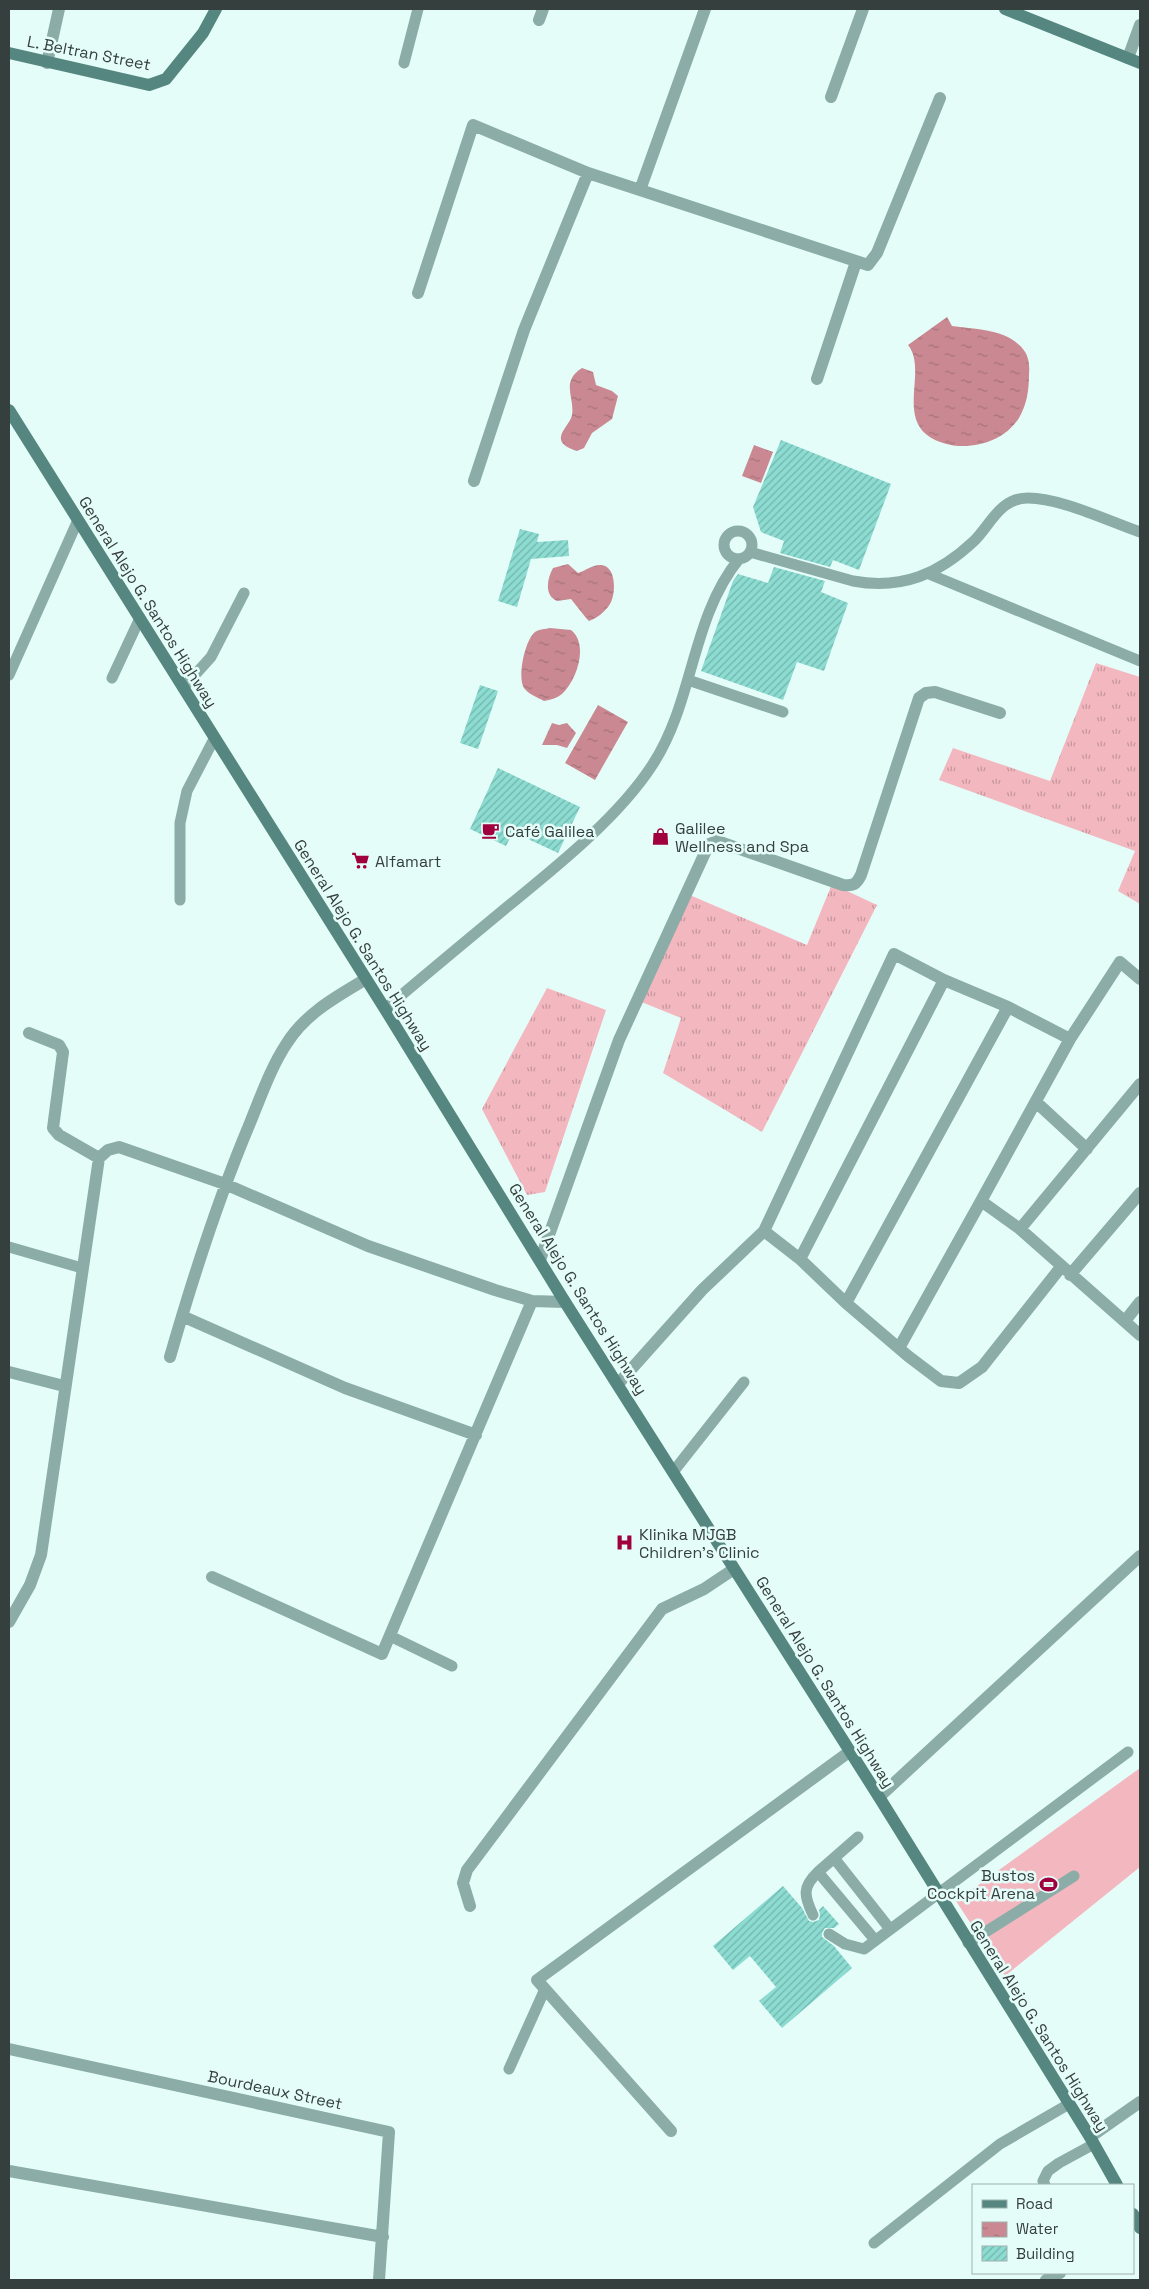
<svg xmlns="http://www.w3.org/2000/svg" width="1149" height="2289" viewBox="0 0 1149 2289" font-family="'Space Grotesk',sans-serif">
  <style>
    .grass { fill: url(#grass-tufts) }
    .garden { fill: #f3b7bf }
    .water { fill: url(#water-ripples) }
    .building { fill: url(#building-hatch) }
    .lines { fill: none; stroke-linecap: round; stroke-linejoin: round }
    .lane { stroke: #8baca7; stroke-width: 11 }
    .street { stroke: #8baca7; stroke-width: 12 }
    .secondary { stroke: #558780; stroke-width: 12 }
    .labels { text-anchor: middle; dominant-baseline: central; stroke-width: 5; stroke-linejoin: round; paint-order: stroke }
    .street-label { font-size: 16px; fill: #353f3d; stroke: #e5fdf9 }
    .poi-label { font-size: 16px; fill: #353f3d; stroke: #e5fdf9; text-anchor: start }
  </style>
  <defs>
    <pattern id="grass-tufts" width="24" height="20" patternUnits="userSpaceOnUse" patternTransform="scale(1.25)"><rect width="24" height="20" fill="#f3b7bf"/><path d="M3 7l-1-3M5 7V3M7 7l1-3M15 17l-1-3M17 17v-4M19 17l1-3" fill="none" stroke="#c6969c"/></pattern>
    <pattern id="water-ripples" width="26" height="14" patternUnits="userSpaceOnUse" patternTransform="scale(1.25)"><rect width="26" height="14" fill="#ca8992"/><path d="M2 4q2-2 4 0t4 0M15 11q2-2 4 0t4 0" fill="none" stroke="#a57178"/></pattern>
    <pattern id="building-hatch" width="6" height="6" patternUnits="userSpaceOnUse" patternTransform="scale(1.25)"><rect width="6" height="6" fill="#8cdcd2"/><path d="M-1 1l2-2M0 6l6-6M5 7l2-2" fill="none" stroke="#73b4ac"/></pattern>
  </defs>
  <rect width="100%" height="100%" fill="#e5fdf9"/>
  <path class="grass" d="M1096,663L1140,677V904L1118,891L1135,851L939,780L953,748L1050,781Z
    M832,884L877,905L762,1132L663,1073L681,1018L634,999L685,893L807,945Z
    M547,988L606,1010L545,1192L527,1195L482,1109Z"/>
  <path class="garden" d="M1140,1768V1867L1005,1976L956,1901Z"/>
  <path class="water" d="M947,317L952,326C973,329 1002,329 1018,344C1028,352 1030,362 1029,374C1029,390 1027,404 1019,418C1001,447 954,455 927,435C899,413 927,369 908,345Z
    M582,368L593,372L596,385L612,391L618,396L612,419L592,433L584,448L577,451C545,441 570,427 572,415C575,397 560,382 582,368Z
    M754,445L773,452L761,483L742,476Z
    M568,564L578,573C585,571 592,565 600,565C617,565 616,594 610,604C605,612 597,618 589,621L586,618L571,599L557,601C544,595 547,579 553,568Z
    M550,628L571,630C589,644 577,680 562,694C557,698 550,700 544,701C537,697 528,694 524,688C517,677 525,640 535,632C539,629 546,629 550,628Z
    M598,705L628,722L595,780L565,763Z
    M552,723L559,725L567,723L576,733L567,748L557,745H542Z"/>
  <path class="building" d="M781,440L891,484L859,570L833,560L830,567L780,553L784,541L761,532L753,507Z
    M520,529L539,534L537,542L568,540L569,556L531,559L517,607L498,601Z
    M774,567L825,581L821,592L848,603L824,671L797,662L783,700L701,671L733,581L738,574L768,583Z
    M480,685L498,691L478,749L460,743Z
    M498,768L580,807L558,853L513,832L506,846L470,829Z
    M783,1886L802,1908L809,1921L813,1922L819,1920L820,1915L819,1910L823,1906L839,1924L834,1928H825L822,1933V1937L834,1946L852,1968L782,2028L759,2001L776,1987L750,1956L733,1970L713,1946Z"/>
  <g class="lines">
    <path class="lane" d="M404,63L418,9
      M724 545a14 14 0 1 1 28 0a14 14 0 1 1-28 0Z
      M750,552L853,581C902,590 939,574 974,541C991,524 1000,498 1028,498C1061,498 1108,521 1140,532
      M929,574L1140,661
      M9,675L78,520
      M112,678L140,618
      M688,680L783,712
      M183,688L211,657L244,593
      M180,900V823L187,791L214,739
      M385,1009C425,975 466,941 507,907C556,867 619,817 653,764C694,701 691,618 739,559
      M9,1247L82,1268
      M673,1472L744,1382
      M390,1636L452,1666
      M858,1837L818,1872L875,1940
      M834,1858L890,1929
      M813,1915C804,1896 802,1887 818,1872
      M829,1934L845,1944L864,1949L1128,1752
      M968,1943L1074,1876
      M509,2069L545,1989
      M1045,2185L1043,2181L1048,2171L1059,2163L1094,2144
      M874,2243L1000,2144L1069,2104"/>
    <path class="street" d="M539,20L543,9
      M1128,58L1140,25
      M47,63L59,9
      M831,97L863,9
      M640,190L868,265L877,253L940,98
      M418,293L473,125L588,173L640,190L705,9
      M817,379L856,262
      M474,481L524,330L588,173
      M1140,979L1120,962L1070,1039L981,1201L1020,1229L1140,1335
      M29,1033L59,1045L63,1052L53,1128L59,1135L99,1158
      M1036,1102L1087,1149
      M1020,1229L1140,1084
      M764,1231L800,1259L846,1303L908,1356L941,1381L959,1383L982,1367L1061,1267
      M800,1259L944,980
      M540,1260L619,1040L709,844L717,841L843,885C853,886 856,885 861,875L919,698L926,693L935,692L1000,713
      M1070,1275L1140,1193
      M846,1303L1008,1007
      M182,1316L345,1388L476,1435
      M1125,1321L1140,1302
      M899,1348L981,1201
      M170,1357C193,1277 218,1199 250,1123C261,1096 271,1067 287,1043C306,1013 336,997 366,979
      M9,1372L64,1386
      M618,1384L702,1290L764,1231L894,954L944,980L1008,1007L1070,1039
      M212,1577L382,1654L532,1301
      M9,1622L30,1585L41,1555L99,1158L108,1150L119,1147L225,1184L368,1246L495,1290L532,1301L565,1302
      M879,1797L1140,1556
      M470,1906L463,1883L467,1870L662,1609L704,1589L734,1569
      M9,2049L389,2132L379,2280
      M671,2131L537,1980L849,1752
      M1090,2137L1140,2102
      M9,2171L383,2237
      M1046,2280L1060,2273"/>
    <path class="secondary" d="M1005,9L1140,63
      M9,53L149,85L166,79L203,33L216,9
      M9,410L385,1009L565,1302L879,1797L1090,2137L1117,2185
      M1133,2214L1140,2228"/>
  </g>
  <defs>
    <symbol id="cafe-bare" viewBox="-9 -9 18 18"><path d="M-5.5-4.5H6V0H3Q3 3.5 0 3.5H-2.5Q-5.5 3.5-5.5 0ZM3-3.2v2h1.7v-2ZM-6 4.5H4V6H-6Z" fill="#a0013e" stroke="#e5fdf9" stroke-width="2.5" paint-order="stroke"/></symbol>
    <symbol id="shop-bare" viewBox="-9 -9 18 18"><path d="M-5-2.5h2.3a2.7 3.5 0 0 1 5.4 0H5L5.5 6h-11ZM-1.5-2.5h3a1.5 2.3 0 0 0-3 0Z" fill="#a0013e" stroke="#e5fdf9" stroke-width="2.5" paint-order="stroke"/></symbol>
    <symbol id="supermarket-bare" viewBox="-9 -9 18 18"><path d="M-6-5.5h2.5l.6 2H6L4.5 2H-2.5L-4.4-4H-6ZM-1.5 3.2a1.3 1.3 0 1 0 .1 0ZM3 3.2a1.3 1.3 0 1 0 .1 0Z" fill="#a0013e" stroke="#e5fdf9" stroke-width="2.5" paint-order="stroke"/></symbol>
    <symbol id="hospital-bare" viewBox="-9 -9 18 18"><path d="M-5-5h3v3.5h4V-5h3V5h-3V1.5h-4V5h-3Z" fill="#a0013e" stroke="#e5fdf9" stroke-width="2.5" paint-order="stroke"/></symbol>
    <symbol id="stadium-bare" viewBox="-9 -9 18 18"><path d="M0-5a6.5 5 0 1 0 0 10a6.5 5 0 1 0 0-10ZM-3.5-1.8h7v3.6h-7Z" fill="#a0013e" stroke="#e5fdf9" stroke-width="2.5" paint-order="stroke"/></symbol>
  </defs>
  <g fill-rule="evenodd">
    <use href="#cafe-bare" x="478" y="818" width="25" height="25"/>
    <use href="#shop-bare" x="648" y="824" width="25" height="25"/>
    <use href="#supermarket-bare" x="348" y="848" width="25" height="25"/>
    <use href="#hospital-bare" x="612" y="1530" width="25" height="25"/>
    <use href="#stadium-bare" x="1036" y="1872" width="25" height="25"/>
  </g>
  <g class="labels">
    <g class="street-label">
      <text transform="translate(89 53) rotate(11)">L. Beltran Street</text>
      <text transform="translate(148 602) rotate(58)">General Alejo G. Santos Highway</text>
      <text transform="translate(363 945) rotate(58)">General Alejo G. Santos Highway</text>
      <text transform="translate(578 1289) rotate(58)">General Alejo G. Santos Highway</text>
      <text transform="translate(825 1682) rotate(58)">General Alejo G. Santos Highway</text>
      <text transform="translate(1039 2026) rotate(58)">General Alejo G. Santos Highway</text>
      <text transform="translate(275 2090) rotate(12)">Bourdeaux Street</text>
    </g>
    <g class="poi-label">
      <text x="675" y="828">Galilee<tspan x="675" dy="18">Wellness and Spa</tspan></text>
      <text x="505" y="831">Café Galilea</text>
      <text x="375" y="861">Alfamart</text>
      <text x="639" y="1534">Klinika MJGB<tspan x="639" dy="18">Children's Clinic</tspan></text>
      <text x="1035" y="1875" text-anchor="end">Bustos<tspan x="1035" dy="18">Cockpit Arena</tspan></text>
    </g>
  </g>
  <rect width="1149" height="2289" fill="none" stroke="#353f3d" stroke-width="20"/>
  <rect x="972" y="2184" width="162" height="90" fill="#e5fdf9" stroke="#9fb1ae"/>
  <rect x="982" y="2200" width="25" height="8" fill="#558780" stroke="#9fb1ae"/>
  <text x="1016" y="2209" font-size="15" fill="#353f3d">Road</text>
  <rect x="982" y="2222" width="25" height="15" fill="url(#water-ripples)" stroke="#9fb1ae"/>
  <text x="1016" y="2234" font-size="15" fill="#353f3d">Water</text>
  <rect x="982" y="2246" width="25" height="15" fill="url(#building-hatch)" stroke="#9fb1ae"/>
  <text x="1016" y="2259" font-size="15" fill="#353f3d">Building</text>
</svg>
